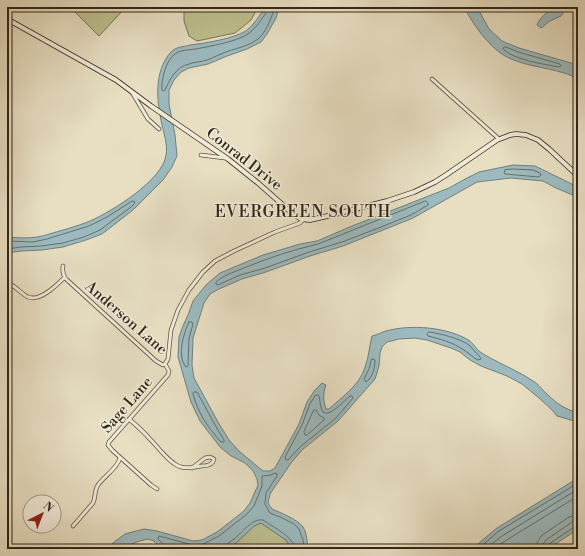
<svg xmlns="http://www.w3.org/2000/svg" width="585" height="556" viewBox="0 0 585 556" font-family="'Libre Bodoni',serif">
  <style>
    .green { fill: #bdc08f; stroke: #787352 }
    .water { fill: #9cbabf; stroke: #727f7b }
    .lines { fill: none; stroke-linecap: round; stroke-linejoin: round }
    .shore { stroke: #67706a; stroke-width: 1 }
    .minor-casing { stroke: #605441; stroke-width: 4.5 }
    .secondary-casing { stroke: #322616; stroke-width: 5.5 }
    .minor { stroke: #f0ead8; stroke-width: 3 }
    .secondary { stroke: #f0ead8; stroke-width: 4 }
    .labels { text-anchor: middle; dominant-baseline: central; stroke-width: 3; stroke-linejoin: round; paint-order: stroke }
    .street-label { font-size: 15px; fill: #322616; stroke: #f0ead8 }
    .neighbourhood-label { font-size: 16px; letter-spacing: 1px; fill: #322616; stroke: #f0ead8 }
  </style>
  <rect width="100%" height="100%" fill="#e8dfc3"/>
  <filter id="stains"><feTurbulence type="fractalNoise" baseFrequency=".005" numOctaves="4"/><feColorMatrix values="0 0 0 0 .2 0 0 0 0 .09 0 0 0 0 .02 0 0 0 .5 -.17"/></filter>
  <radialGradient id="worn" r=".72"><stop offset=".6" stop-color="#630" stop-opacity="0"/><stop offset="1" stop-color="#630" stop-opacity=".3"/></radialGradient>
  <path class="green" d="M70,7H126L99,36Z
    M184,7H258L251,20L235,33L197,41L189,36L184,21Z
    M261,523L286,540L292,549H226L236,543L254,526Z"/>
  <path class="water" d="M265,7H279L276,18L267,34L261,42L247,49L227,56L208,64L189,68L181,72L174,80L169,90V104L175,135L177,156L172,167L163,180L133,210L102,234L86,240L63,247L42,250L21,251L7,253V237C20,238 33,239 46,235C54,233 62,230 70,228C76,226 83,224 90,221C111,212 163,180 166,155C168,146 164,134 162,125C157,102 153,72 171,52C175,47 183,47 190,45C206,43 232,39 246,31C254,25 260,15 265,7Z
    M464,7H477L489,29L502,41L519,48L578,65V79C573,77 569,74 564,73C545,67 523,66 505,56C488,46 473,24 464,7Z
    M552,7H567L561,16L550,21L541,28L537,25C540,17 547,13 552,7Z
    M513,165L535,166L578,187V196H575L556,188L543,181L511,178L477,182L413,218L343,246L310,256L266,272L242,279L219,289L210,294L204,303L193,338L192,365L194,378L218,422L229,440L240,452L263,471H270L275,468L299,424L307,402L315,390L322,383L326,385C323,394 323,400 326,409H329C342,397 360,385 365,367C369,357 369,347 372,336C377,335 382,332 386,331C411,324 448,327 470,341C472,343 474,345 476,348C478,351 482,353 485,355C502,365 521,372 536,383C540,386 543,391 547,394C557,404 565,409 578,413V422L557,416L552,410L539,398L522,384L507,376L481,366L470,360L460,352L451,348L427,340L415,338L399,339L387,342L382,347L380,353L379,366L375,379L338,421L302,450L291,463L270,494L268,503L272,509C281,513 297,519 303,527C307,533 307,542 308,549H292L286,540L261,523L254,526L236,543L226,549H162L154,541L148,539L140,541L132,544L127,549H107L114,542L125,534L144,529L157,531L193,541L202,540L217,532L244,511L250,503L258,485L257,479L253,471L245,463L231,456L220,447L200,421L191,402L178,357L179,337L183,326L188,315L193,301L206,285L220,273L263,255L300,244L317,241L352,226L449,188L467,178L479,172Z
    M578,478V529L548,549H472L497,528Z"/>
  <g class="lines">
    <path class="shore" d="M268,7C267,12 264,16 261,20C258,25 253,30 248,34C236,42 210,46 196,49C189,50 180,50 175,54C166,60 161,80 162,90L164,91L165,90C170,79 176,67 189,64C194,62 201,62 207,60C213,58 220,54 226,52C237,48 249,46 258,39C266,33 272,16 275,7
      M504,47H506L518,52L560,64L561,66L558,67C544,64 515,60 504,50Z
      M513,169L533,170L540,173L541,175L539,177L505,174L504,173L505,170Z
      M426,201L428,203V205L411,215L376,229L342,242L309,252L265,268L240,275L218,285L216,284V282C224,275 234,272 244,268C268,258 292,250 318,244Z
      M7,241L33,242L47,239L89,226L107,217L132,201H133L135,202L134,204L131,207L100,230L84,237L63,243L41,246L21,247L7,249
      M189,322H192L193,324L189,338L188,366L186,367C177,357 183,334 189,322Z
      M429,332C439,333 461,339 469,345C473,349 476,353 480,357L481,359L478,360C472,357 468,352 462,349C452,342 440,339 428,336L427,334Z
      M372,359L375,360C375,368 372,378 366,382L364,379L369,369L371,361Z
      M194,392H197C206,408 214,424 224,440V442H221C207,426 199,415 193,394Z
      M316,395H318L319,396C320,400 320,408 323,412C329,418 345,400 350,396H352L353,398L336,418L300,447L288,460H286L285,457L302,425L310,404Z
      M314,410H316L319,415L324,418V420L307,435H305L304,432Z
      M165,549L164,545L158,539L159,536L193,545L203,544L219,536L247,514L254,506L262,486V476L271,475L275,473L277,474V476L266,493L265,504L270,513L280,517L294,524L299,529L303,540L304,549
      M224,549L226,545C228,543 231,541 234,539C242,533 252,518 263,520C273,527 294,537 295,549
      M478,549L499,531L578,483
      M485,549L502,536L578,489
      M494,549L505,541L578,496
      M536,549L537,543L541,536L569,517L573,516L578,515
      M542,549L543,544L546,540L572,522L578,521
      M547,549V546L549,544L574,527L578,526"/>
    <defs>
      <path id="minor" d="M432,79L499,139
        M133,94L148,119L159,129
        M201,155L225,158
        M63,266C62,272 63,275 66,279L156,361L163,365L165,364L168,359L171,330L178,310L189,290L203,272L215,261L234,251L275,232L300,223L303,220
        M7,283C15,285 20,293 28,297C40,302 57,285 65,277
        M129,419C136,425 143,431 149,438C158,447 170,464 181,467C188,469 195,467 202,466C208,466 213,465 214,459L210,457L205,458L192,468
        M157,489L151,485L112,450L108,445L109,442L168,375L169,371L165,364
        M73,526L93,503C96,497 94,491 98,485C104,476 117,469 120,458"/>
      <path id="secondary" d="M7,19L116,80L151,106L228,159L258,183L292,213L301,219L310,220L332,215L387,201L414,192L435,182L446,175L497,140L510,135L516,134L526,135L538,140L549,149L578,176"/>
    </defs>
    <use href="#minor" class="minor-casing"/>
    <use href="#secondary" class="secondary-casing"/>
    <use href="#minor" class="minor"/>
    <use href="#secondary" class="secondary"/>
  </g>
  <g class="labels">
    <g class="street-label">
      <text transform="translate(244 159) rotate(38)">Conrad Drive</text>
      <text transform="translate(126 318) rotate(41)">Anderson Lane</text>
      <text transform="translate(127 405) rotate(-49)">Sage Lane</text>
    </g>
    <g class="neighbourhood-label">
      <text x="303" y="212">EVERGREEN SOUTH</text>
    </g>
  </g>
  <rect width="585" height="556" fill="none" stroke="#e8dfc3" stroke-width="24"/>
  <rect x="8" y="8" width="569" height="540" fill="none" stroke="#322616" stroke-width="2"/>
  <rect x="12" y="12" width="561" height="532" fill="none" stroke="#322616"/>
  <g transform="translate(42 514) rotate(42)"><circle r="19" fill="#f0ead8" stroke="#a49c8a"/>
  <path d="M0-3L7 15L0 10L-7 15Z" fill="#8f2418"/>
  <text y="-6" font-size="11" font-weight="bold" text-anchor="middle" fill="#322616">N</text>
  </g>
  <rect width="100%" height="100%" filter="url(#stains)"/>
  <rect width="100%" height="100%" fill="url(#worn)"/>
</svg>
